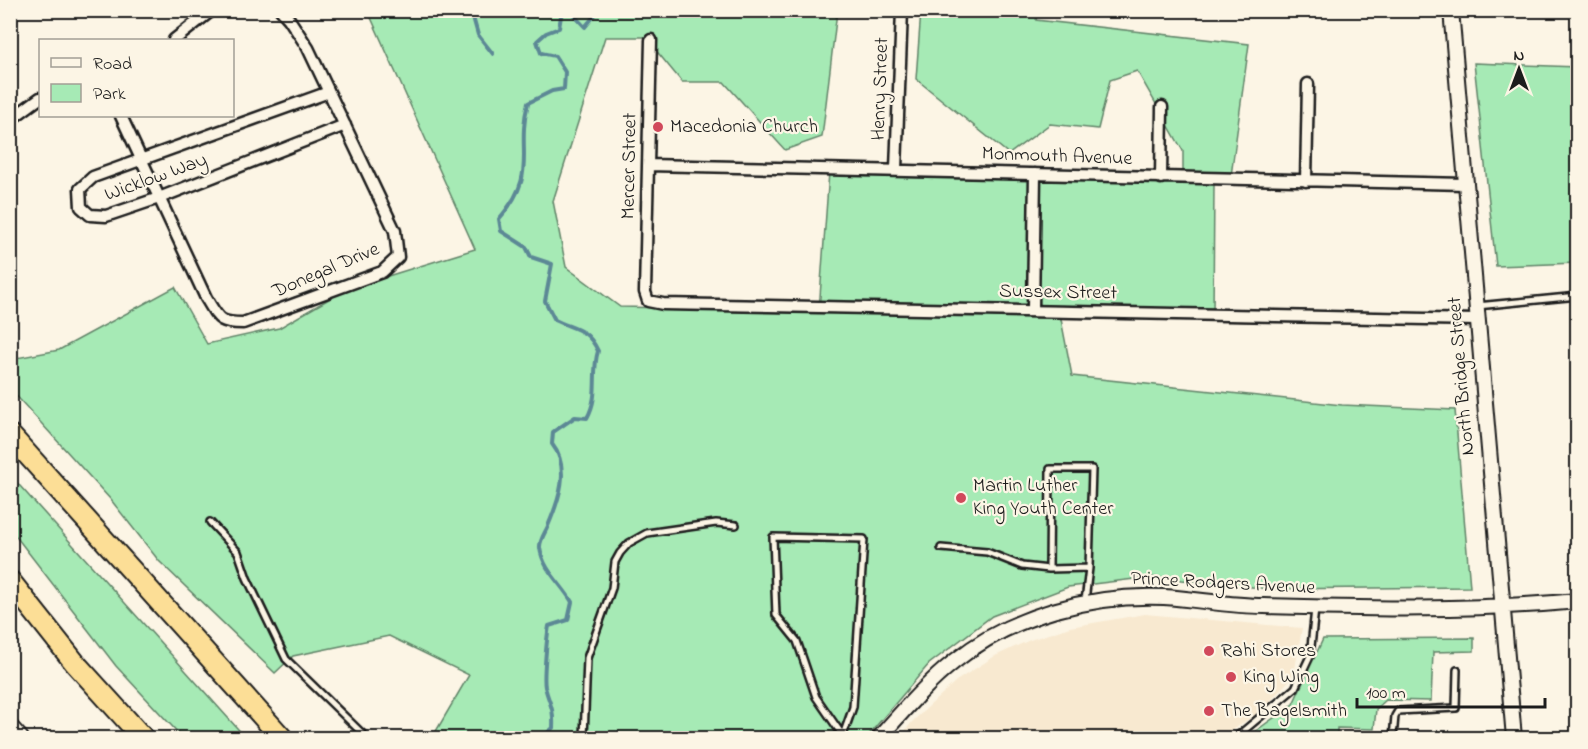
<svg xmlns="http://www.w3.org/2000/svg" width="1588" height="749" viewBox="0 0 1588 749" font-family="'Indie Flower',sans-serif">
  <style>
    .built { fill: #f8e9d0 }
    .green { fill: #a6eab5; stroke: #618368; stroke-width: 1.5 }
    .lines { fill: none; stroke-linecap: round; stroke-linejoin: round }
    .stream { stroke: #5c8895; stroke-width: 4 }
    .service-casing { stroke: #1c1c1c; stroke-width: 10 }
    .minor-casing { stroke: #1c1c1c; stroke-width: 15 }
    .tertiary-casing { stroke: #1c1c1c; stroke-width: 18 }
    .motorway-casing { stroke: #1c1c1c; stroke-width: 24 }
    .service { stroke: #fcf5e5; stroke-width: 5 }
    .minor { stroke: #fcf5e5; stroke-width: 10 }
    .tertiary { stroke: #fcf5e5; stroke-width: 14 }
    .motorway { stroke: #fcde96; stroke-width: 20 }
    .poi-dot { fill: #d1495b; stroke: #fcf5e5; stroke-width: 2 }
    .labels { text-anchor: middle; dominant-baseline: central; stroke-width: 4.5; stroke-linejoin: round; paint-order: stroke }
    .street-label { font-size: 20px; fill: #1c1c1c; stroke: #fcf5e5 }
    .poi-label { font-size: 20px; fill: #1c1c1c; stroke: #fcf5e5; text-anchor: start }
  </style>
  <rect width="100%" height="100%" fill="#fcf5e5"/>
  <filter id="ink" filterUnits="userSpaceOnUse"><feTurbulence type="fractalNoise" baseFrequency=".0167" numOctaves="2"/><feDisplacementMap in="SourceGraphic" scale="12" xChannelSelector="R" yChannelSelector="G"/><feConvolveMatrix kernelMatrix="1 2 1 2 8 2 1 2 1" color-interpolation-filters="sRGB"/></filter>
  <g filter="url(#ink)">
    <path class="built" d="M1145,614L1302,628L1294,675L1263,709L1221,738H899L913,721L956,681L995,656L1030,640L1070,627Z"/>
    <path class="green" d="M368,11H837L822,137L785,150L724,82H682L645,37H605L553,201L566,267L620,307L819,311L829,172L1183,182V151L1137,71L1110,80L1098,129L1050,124L1009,154L916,79L921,11H1038L1036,20L1249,44L1230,183L1214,184L1213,317L1060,314L1072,376L1342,405L1455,410L1470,587L1272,589L1151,577L1068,587L992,616L929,664L866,738H432L469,675L389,636L293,656L275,673L159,561L111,500L11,390V359L59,350L175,287L207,344L279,328L346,289L475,249Z
      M1474,63L1577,67V263L1496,266Z
      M11,476L246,738H183L116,666L11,530Z
      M1474,638V651L1433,652L1431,701L1386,700L1376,709L1374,729L1337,728V738H1246L1293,704L1323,639Z"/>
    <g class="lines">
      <path class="stream" d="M471,10L478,35L493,54
        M569,10L585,27L599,10
        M500,738L503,733L517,738
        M541,738L553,728C554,707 550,706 545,687C543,677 547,637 549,626L568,620L572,602C561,583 543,570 540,548C539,541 545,533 548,526C559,500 571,468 552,444L553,432L575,417L587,418C600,395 591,374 598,351C587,328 576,330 555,320L545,301L552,264L531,257L526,247L501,231L499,219C540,172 515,153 528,103L552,91L564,89L565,72L555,56L541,53L537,41L546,33L559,28L561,16L566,10"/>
      <defs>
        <path id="service" d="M1477,306L1578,296
          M210,522L238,552L247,578L286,659L367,738
          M941,548L987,552L1022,566L1049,569
          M1085,601L1089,568L1092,469H1050L1049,569L1089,568
          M584,738L587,658L612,588L615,562L620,553L629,543L647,533L716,523L736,525
          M842,738L853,707L864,539L773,537L776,615L797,641L816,697L843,736
          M1235,738L1295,688L1310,656L1315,609
          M1393,738L1395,716L1398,711L1456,708L1457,670"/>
        <path id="minor" d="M174,40L212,10
          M651,40L645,292L648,301L663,304L1477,320
          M329,92L93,177L80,189L81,207L90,215L106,216L159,198L345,125
          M121,116L206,298C219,319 218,323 243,323L382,272L398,257L395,231L308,48L289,19L281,10
          M10,120L40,98
          M648,165L1465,184
          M896,169L902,10
          M1161,178L1162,107
          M1306,181L1308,84
          M1033,310L1035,174"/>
        <path id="tertiary" d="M1451,10L1514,738
          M10,726L21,738
          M879,738C903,711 927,683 955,661C1012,615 1092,594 1164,597C1197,599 1230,606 1264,606C1369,609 1473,611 1578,601"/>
        <path id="motorway" d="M10,435L282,738
          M10,581L75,663L143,738"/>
      </defs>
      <use href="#service" class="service-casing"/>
      <use href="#minor" class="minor-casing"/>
      <use href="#tertiary" class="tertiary-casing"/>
      <use href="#motorway" class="motorway-casing"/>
      <use href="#service" class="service"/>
      <use href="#minor" class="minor"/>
      <use href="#tertiary" class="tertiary"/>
      <use href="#motorway" class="motorway"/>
    </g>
  </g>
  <g class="poi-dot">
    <circle cx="658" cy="127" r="6"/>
    <circle cx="961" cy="498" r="6"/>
    <circle cx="1209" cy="651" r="6"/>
    <circle cx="1231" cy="677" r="6"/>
    <circle cx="1209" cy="711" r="6"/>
  </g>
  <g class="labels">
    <g class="street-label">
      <text transform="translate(881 89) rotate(-88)">Henry Street</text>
      <text transform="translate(1057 157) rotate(2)">Monmouth Avenue</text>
      <text transform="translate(630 166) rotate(-89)">Mercer Street</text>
      <text transform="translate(156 178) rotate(-20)">Wicklow Way</text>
      <text transform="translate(326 271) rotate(-23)">Donegal Drive</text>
      <text transform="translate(1058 293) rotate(1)">Sussex Street</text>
      <text transform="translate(1462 376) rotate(-95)">North Bridge Street</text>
      <text transform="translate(1223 584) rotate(3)">Prince Rodgers Avenue</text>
    </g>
    <g class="poi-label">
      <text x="670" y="127">Macedonia Church</text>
      <text x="973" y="486">Martin Luther<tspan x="973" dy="23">King Youth Center</tspan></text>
      <text x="1221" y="651">Rahi Stores</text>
      <text x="1243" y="677">King Wing</text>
      <text x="1221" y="711">The Bagelsmith</text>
    </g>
  </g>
  <rect width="1588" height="749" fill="none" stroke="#fcf5e5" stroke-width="36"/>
  <rect x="18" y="18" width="1552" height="713" fill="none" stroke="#1c1c1c" stroke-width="2" filter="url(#ink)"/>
  <rect x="39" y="39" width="195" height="78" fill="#fcf5e5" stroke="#a29e95" stroke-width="1.5"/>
  <rect x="51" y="58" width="30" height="9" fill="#fcf5e5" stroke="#a29e95" stroke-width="1.5"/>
  <text x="93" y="69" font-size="18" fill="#1c1c1c">Road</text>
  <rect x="51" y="84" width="30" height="18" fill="#a6eab5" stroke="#a29e95" stroke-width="1.5"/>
  <text x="93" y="99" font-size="18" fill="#1c1c1c">Park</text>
  <g transform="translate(1519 69)" stroke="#fcf5e5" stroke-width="4.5" paint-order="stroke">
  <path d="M0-4.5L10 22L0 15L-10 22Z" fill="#1c1c1c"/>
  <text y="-9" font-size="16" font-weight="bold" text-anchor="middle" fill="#1c1c1c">N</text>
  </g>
  <path d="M1357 698v9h188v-9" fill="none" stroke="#1c1c1c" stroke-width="3"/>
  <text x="1366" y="698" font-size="18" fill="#1c1c1c" stroke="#fcf5e5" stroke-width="4.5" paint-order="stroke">100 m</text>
</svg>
